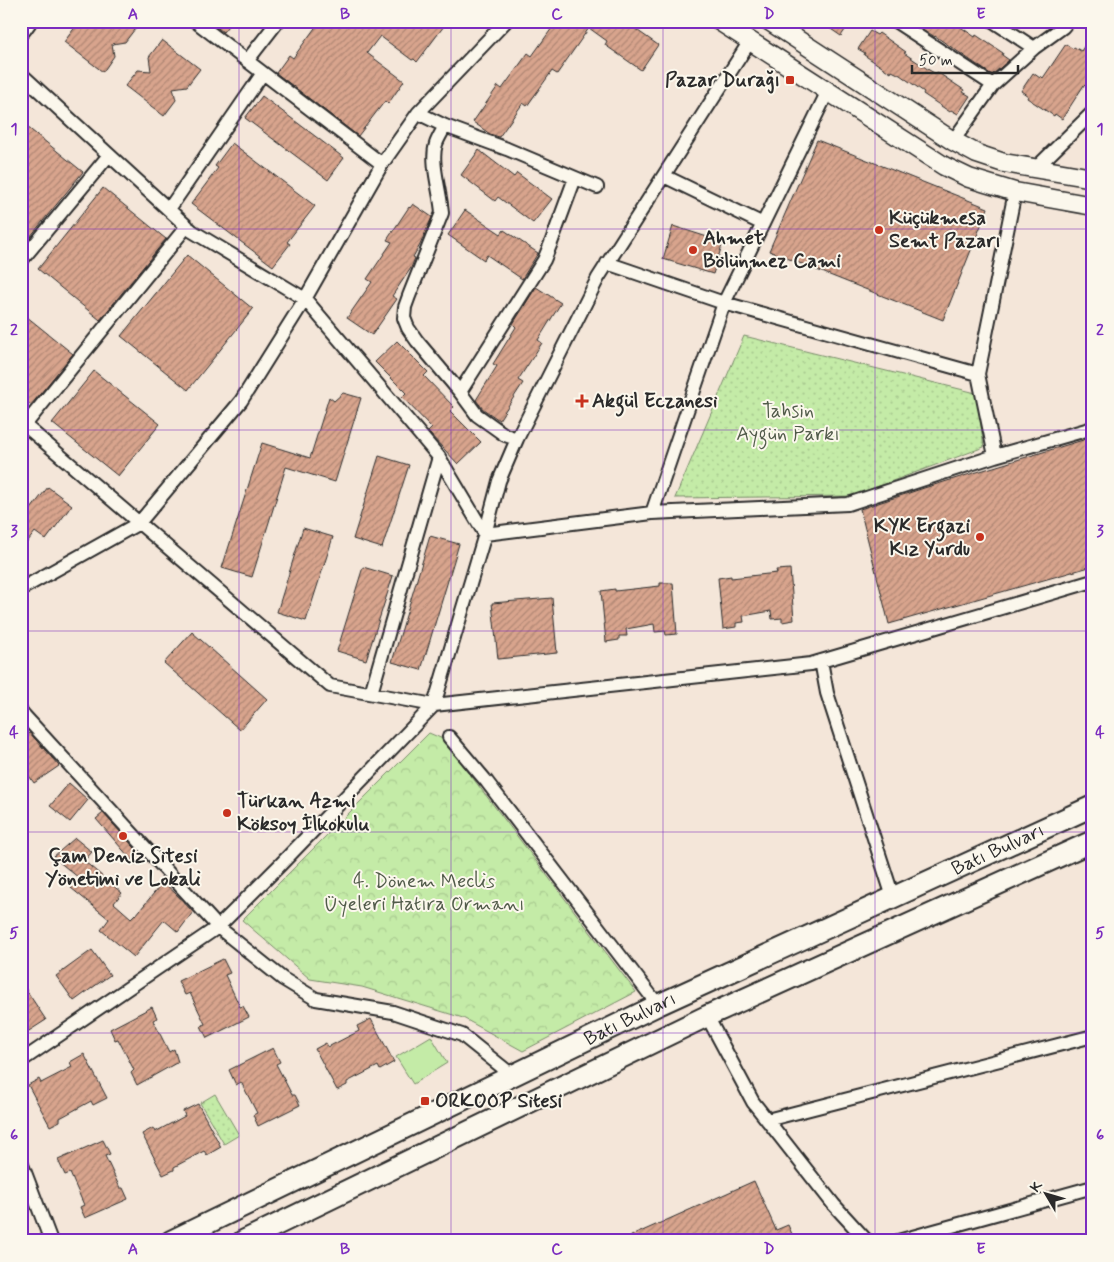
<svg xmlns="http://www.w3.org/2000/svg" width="1114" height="1262" viewBox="0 0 1114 1262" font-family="Mynerve,sans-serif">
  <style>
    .grass { fill: #c4eba7; stroke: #788b69 }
    .forest { fill: url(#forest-crowns); stroke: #788b69 }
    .park { fill: url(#park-dots); stroke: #788b69 }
    .building { fill: url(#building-hatch); stroke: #2b2b2b }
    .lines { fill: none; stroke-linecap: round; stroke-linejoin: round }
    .minor-casing { stroke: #2b2b2b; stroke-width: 16 }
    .secondary-casing { stroke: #2b2b2b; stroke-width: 21 }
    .primary-casing { stroke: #2b2b2b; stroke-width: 24 }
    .minor { stroke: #fbf7ec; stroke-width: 12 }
    .secondary { stroke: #fbf7ec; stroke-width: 18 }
    .primary { stroke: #fbf7ec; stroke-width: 20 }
    .grid { fill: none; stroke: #7b2cbf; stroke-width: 1; stroke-opacity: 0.55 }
    .poi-dot { fill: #c8321e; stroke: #fbf7ec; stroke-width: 2 }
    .labels { text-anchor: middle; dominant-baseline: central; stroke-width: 4; stroke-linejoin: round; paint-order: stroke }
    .poi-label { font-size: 20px; font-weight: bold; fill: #2b2b2b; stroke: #fbf7ec; text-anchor: start }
    .park-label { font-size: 20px; fill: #515b4a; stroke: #fbf7ec }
    .street-label { font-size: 20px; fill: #2b2b2b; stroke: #fbf7ec }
    .neatline { fill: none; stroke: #7b2cbf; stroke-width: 2 }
    .grid-label { font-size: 16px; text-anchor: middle; font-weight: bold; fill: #7b2cbf }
  </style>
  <defs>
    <pattern id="forest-crowns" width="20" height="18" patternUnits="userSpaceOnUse" patternTransform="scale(1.25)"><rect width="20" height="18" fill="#c4eba7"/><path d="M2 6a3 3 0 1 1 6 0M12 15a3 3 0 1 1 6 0" fill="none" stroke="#a9ca90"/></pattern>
    <pattern id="park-dots" width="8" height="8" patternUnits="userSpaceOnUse" patternTransform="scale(1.25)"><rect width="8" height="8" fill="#c4eba7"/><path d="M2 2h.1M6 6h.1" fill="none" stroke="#a9ca90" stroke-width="1.8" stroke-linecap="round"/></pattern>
    <pattern id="building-hatch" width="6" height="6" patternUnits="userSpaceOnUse" patternTransform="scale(1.25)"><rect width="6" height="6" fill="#d8a48d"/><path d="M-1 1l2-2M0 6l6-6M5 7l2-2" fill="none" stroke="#af8673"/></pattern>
  </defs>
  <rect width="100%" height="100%" fill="#f4e6d9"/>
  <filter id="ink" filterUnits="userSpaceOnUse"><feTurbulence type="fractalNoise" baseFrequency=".02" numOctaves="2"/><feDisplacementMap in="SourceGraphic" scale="10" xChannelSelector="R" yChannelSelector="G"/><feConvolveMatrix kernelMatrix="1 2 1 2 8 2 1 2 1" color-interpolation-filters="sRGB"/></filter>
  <g filter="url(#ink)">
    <path class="grass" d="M431,1036L447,1063L413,1084L396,1057Z"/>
    <path class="forest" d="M429,733L443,739L636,992L523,1051L463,1018L362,987L310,979L242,920Z"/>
    <path class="park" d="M744,336L976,393L984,447L852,496L675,498Z
      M215,1094L239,1135L224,1144L200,1103Z"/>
    <path class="building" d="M89,21H141L125,42L112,44L114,56L103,72L64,42L76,26L89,27Z
      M209,21H232L223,32Z
      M320,21H438L444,26L417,62L414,59L412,60L380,36L367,53L404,81L388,104L385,101L358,136L276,73L289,55L293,58Z
      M557,21H624L658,45L641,70L605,45L607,41L589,28L557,74L552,71L527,106L523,103L499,137L490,134L473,122L498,86L502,89L528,53L532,56Z
      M819,21H851L841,36Z
      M910,21H952L975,37L976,35L1003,53L1002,55L1009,60L992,75L935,36V37Z
      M870,31L877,35L879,33L906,52L904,53L929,70L936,74L937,72L964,90L963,92L970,96L958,114L951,110L950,112L923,94L924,92L900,75L892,71L891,73L864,55L865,53L858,49Z
      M1093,33V88L1088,85L1086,87L1084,85L1062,119L1055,114L1054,116L1027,98L1028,96L1021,91L1033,73L1040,78L1041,76L1043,78L1066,44L1073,49L1074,47L1081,51Z
      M162,40L200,69L187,86L173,88L176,100L164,116L125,86L138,70L151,71L149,57Z
      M262,96L344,158L328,180L245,118Z
      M21,122L83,172L21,248Z
      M817,140L988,208L943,320L769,251Z
      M232,143L315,206L287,242L290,244L273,266L191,204L218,168L215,166Z
      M479,150L514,177L517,173L552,199L533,223L498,197L495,201L461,175Z
      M103,188L166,239L100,320L38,269Z
      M413,204L432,217L420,245L413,257L415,258L411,268L392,296L397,299L372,335L347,318L372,282L367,279L392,242L387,240L409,207L410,208Z
      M465,210L501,234L504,230L538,253L522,279L487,255L484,260L448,235Z
      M673,226L723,242L713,274L663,259Z
      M187,255L253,309L188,390L121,336Z
      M536,287L561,303L538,340L542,343L518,380L523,383L499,420L483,409L476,400L497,366L493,364L516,327L513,324Z
      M21,312L73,354L31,405L21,398Z
      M397,341L428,372L424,376L454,407L450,411L481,442L458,464L428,432L432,428L402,397L406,393L375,362Z
      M94,371L160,424L118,476L52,423Z
      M343,393L361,398L335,482L286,467L252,577L222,568L262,443L310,458L329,397L334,401Z
      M1093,437V566L889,624L860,509L924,488Z
      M379,456L409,465L382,548L353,539Z
      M48,487L72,505L46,540L35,532L21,550V522Z
      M303,528L333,537L306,621L277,612Z
      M430,536L459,544L421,670L392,662Z
      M363,567L393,576L366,660L337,651Z
      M790,569L794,620L782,622V618L772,619L771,611L743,616L744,622L736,623V627L723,629L718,578L731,576V578L777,573L776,570Z
      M660,583H673L677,634L666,635L665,631L655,632L654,624L626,629L627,636H619V640L606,642L601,591L615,589V591L660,586Z
      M552,598L557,653L498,659L492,603Z
      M192,632L267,699L240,730L164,663Z
      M21,724L28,734L30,733L59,766L34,783L21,764Z
      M69,783L88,800L70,822L50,806Z
      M103,813L144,858L136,865L96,819Z
      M75,838L92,852L84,861L122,893L114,903L131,918L135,914L136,915L163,882L176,894L193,912L178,932L164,920L134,957L101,930L109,919L71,888L79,878L53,857Z
      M92,950L110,975L74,1001L56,976Z
      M223,959L230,973L225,975L240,1007L243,1006L249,1017L207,1038L201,1026L205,1024L190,993L185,995L178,981Z
      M21,982L46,1020L21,1036Z
      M152,1007L157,1018L153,1020L169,1052L174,1049L178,1062L137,1085L131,1073L134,1070L118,1039L115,1040L110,1029Z
      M371,1019L394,1062L380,1070L378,1066L347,1082V1085L337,1090L315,1049L326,1043L328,1047L359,1031L357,1026Z
      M273,1048L280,1062L276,1064L292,1095H295L300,1105L258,1126L253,1115L257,1113L241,1082L236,1085L229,1070Z
      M84,1054L107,1098L93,1105L91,1101L60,1118V1121L50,1126L28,1085L39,1079L41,1083L72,1067L70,1062Z
      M198,1104L221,1147L207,1155L204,1151L174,1167V1170L163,1175L142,1134L153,1128L155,1132L185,1116L183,1111Z
      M103,1140L110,1154L105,1156L120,1188H123L128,1199L85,1218L80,1207L84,1205L70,1173L65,1175L58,1160Z
      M754,1181L776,1230L788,1225L795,1241H620Z"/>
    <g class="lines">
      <defs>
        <path id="minor" d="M195,21L382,164
          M895,21L993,85L953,141
          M993,21L1034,48L1063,27L1068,21
          M247,61L278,21
          M21,74L192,231L305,299L439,457L485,534L652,513L848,504L995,456L1093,428
          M993,85L1034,48
          M418,113L445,126L507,149L597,187
          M445,126C442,132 438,138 436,144C430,162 441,194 442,213L409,296L405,307L404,318L408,328L417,341L460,392
          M1036,168L1093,112
          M664,176L763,224
          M169,209L263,73
          M21,261L109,155
          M607,263L724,303L978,374
          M21,422L330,686L434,705L811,664L1093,581
          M25,425L187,226
          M517,439L505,435L477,415L460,392L544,260L551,243L575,178
          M995,456L978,374L1015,192
          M652,513L724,303L828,91
          M21,589L139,523L241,401L305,299L382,164L418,113L506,21
          M821,661L827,693L893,897
          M371,693L439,457
          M21,712L218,927L283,979L316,999L393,1012L462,1035L512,1075
          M449,737L487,782L658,1005
          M707,1016L753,1102L834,1205L867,1241
          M21,1061L218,927L280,865L434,705L485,534L499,481L517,439L598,278L750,41
          M767,1120L1093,1036
          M21,1162L51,1241
          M898,1241L1093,1187"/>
        <path id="secondary" d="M719,21L944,166L969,178L1015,192L1093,206
          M769,21L953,141L977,154L1004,163L1093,178"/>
        <g id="primary">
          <path d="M21,28L26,21"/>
          <path id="s1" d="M171,1241L658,1005L1093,806"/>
          <path d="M243,1241L707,1016L1093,841"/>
        </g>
      </defs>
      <use href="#minor" class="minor-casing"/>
      <use href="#secondary" class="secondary-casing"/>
      <use href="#primary" class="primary-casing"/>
      <use href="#minor" class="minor"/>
      <use href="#secondary" class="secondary"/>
      <use href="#primary" class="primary"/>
    </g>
  </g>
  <path class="grid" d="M239,21V1241M451,21V1241M663,21V1241M875,21V1241M21,229H1093M21,430H1093M21,631H1093M21,832H1093M21,1033H1093"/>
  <g class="poi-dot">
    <rect x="785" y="75" width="10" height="10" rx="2.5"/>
    <circle cx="879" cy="230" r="5"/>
    <circle cx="693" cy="250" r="5"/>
    <path d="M579.5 393.5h5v5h5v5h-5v5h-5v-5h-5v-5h5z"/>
    <circle cx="980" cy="537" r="5"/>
    <circle cx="227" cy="813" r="5"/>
    <circle cx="123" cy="836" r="5"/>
    <rect x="420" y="1096" width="10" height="10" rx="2.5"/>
  </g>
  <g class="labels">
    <g class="poi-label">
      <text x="780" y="80" text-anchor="end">Pazar Durağı</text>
      <text x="889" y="218">Küçükmesa<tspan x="889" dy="23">Semt Pazarı</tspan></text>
      <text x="703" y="238">Ahmet<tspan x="703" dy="23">Bölünmez Cami</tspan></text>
      <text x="592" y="401">Akgül Eczanesi</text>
      <text x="970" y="526" text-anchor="end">KYK Ergazi<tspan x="970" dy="23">Kız Yurdu</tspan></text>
      <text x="237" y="801">Türkan Azmi<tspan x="237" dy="23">Köksoy İlkokulu</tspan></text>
      <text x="123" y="856" text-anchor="middle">Çam Deniz Sitesi<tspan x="123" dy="23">Yönetimi ve Lokali</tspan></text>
      <text x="435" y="1101">ORKOOP Sitesi</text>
    </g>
    <g class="park-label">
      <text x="788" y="411">Tahsin<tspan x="788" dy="23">Aygün Parkı</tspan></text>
      <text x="424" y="881">4. Dönem Meclis<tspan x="424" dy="23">Üyeleri Hatıra Ormanı</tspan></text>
    </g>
    <g class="street-label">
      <text stroke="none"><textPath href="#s1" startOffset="915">Batı Bulvarı</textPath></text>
      <text stroke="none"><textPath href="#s1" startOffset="510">Batı Bulvarı</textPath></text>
    </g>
  </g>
  <rect width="1114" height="1262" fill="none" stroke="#fbf7ec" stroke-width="55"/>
  <g transform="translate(1046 1194) rotate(308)" stroke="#fbf7ec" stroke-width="4" paint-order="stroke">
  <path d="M0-4L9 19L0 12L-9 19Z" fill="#2b2b2b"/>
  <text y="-8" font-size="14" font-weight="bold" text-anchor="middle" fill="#2b2b2b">K</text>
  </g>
  <path d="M912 65v8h106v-8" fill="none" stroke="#2b2b2b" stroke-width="2.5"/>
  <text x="919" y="65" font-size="15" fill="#2b2b2b" stroke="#fbf7ec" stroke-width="4" paint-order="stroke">50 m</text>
  <rect x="28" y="28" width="1058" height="1206" class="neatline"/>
  <g class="grid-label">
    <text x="133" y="19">A</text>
    <text x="345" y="19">B</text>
    <text x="557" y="19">C</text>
    <text x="769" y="19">D</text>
    <text x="981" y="19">E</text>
    <text x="14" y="134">1</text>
    <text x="1100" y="134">1</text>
    <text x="14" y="335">2</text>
    <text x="1100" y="335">2</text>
    <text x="14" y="536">3</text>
    <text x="1100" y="536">3</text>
    <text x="14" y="737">4</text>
    <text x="1100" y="737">4</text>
    <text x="14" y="938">5</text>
    <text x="1100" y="938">5</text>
    <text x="14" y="1140">6</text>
    <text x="1100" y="1140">6</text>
    <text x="133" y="1254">A</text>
    <text x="345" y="1254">B</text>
    <text x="557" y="1254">C</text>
    <text x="769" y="1254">D</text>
    <text x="981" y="1254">E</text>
  </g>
</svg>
